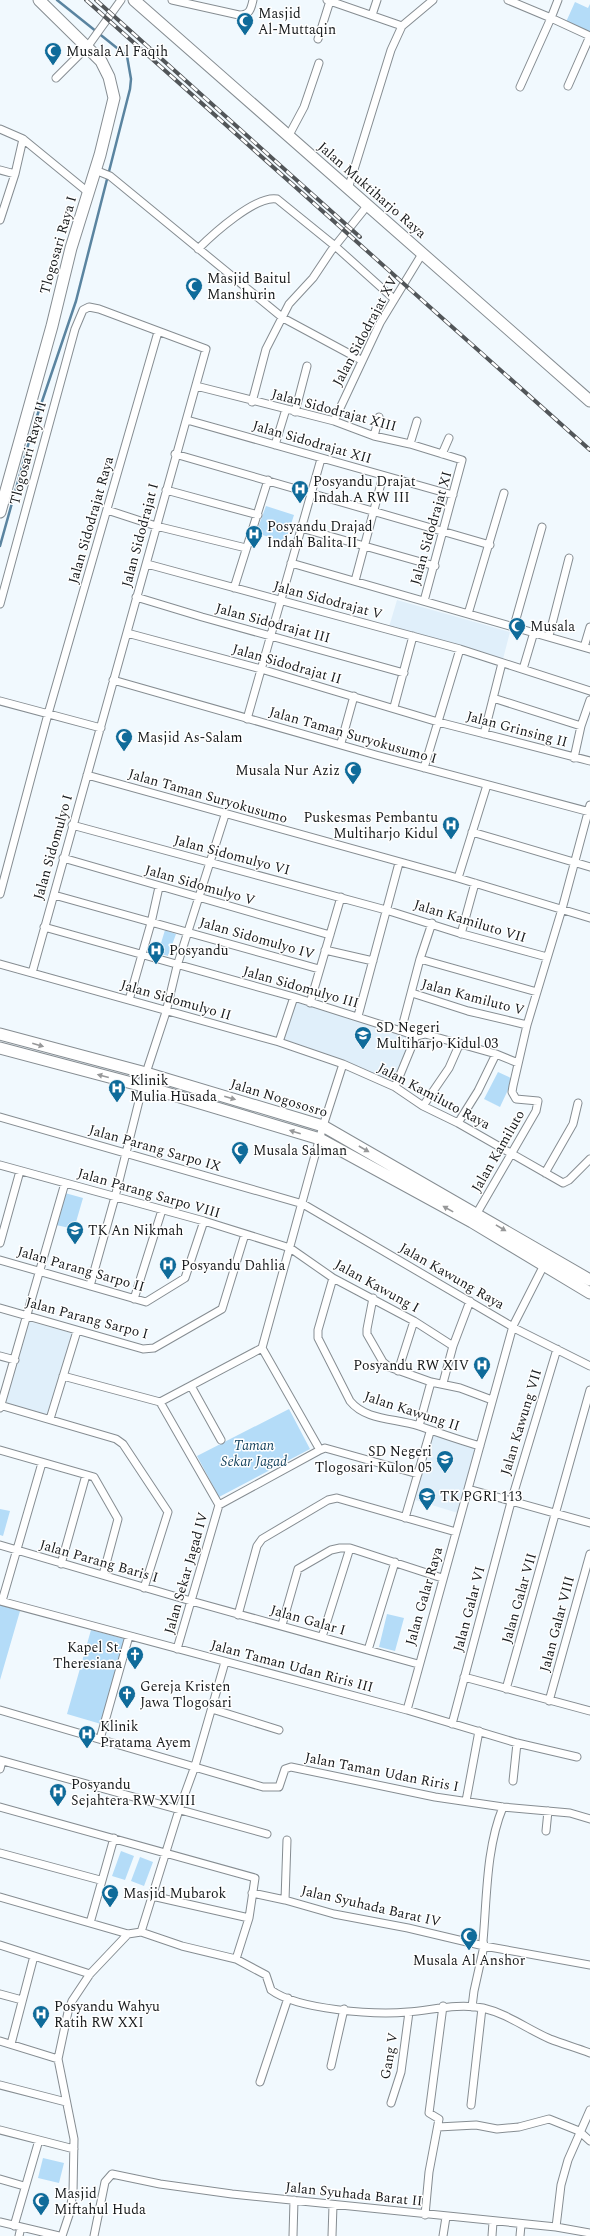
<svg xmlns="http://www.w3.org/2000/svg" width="590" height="2236" viewBox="0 0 590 2236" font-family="Spectral,serif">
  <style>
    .built { fill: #e0effa }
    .green { fill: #b4dcf8 }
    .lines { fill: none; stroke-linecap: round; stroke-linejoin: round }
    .stream { stroke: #5a84a0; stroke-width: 2.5 }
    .street-casing { stroke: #868d92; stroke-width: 9 }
    .secondary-casing { stroke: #868d92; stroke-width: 13 }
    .street { stroke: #fff; stroke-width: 7 }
    .secondary { stroke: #fff; stroke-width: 11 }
    .rail-casing { stroke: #525659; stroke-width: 4 }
    .rail { stroke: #fff; stroke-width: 2.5; stroke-dasharray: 8; stroke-linecap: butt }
    .oneway { fill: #979899 }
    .labels { text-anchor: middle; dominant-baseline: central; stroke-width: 3; stroke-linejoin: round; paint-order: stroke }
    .poi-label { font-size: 14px; fill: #171a1c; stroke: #fff; text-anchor: start }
    .street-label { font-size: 14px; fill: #171a1c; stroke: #fff }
    .park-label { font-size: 14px; font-style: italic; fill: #14425e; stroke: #fff }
  </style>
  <rect width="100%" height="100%" fill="#f1f9fe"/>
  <path class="built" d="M397,600L510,632L503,659L389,627Z
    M295,1002L412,1036L416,1040L393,1084L342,1061L282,1039Z
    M27,1321L72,1333L49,1416L4,1404Z
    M433,1435L478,1449L458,1513L412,1499Z"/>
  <path class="green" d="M575,2L588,8L590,4V32L566,22Z
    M266,506L294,515L285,542L256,533Z
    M165,930L176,934L168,956L158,953Z
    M498,1072L513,1079L500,1107L484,1099Z
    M65,1193L83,1198L74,1229L56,1225Z
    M289,1409L310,1449L219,1497L197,1456Z
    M0,1509L10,1511L3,1536L0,1535Z
    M0,1605L20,1611L0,1680Z
    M387,1614L404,1618L395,1651L379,1647Z
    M91,1630L125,1639L101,1724L67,1714Z
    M121,1851L134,1856L125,1880L112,1876Z
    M140,1857L153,1862L144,1886L131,1881Z
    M43,2158L64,2163L59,2183L38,2178Z"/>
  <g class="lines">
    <path class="stream" d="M0,546L32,431L76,301L130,89L131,79L127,56L57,0"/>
    <defs>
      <path id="street" d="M172,0L239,15C250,15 251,9 253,0
        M327,0L402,26
        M508,0L551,18L558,0
        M372,15L377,0
        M318,39L330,1
        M56,78L88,46L121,0
        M568,86L590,36
        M520,87L551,18L590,36
        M0,129L23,139L89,193
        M288,137L304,107L319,63
        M0,170L15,174
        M95,170L110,176L283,318L361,360
        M348,189L391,50L402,26L433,0
        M0,220L15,174L23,139
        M198,249C213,234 256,195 277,199L335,246L394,299
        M196,386L334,421L374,436L410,444L462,460L424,601
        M252,402L266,349L289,304L313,278L331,251L367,206
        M295,412L307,366
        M187,420L453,495
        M334,421L380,323L422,254
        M374,436L379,417
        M410,444L417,421
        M275,445L286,409
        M175,454L490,545
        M442,454L449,438
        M166,490L258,515
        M107,510L156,526L246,548
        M301,528L435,566
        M291,563L590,649
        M147,564L460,649L590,691
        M355,581L383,476
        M234,588L268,480
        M136,597L202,617L404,673
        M0,604L75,329L83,310L89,307L99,309L206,349L32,973
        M468,614L504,493
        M514,626L542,527
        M127,633L261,669L438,722L590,761
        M549,636L569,558
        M584,647L590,627
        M523,669L534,632
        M113,680L376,755L590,812
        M493,698L581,726
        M0,701L101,728
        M394,707L413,636
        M247,719L321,459
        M484,734L502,663
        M341,743L354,696
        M574,758L581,726L590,700
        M424,768L460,649
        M87,775L458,878L590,918
        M72,825L386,910L459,933L547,957
        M472,832L590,867
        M63,858L330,935
        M458,878L487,785
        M0,894L48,714L158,332
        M54,895L319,969
        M44,927L294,997L401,1031L416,1036L425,1034L496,1054L518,1063
        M461,934L475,883
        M325,950L373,961
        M420,959L537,992
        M0,964L279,1042L343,1064L395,1087L423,1106L458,1123L563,1183L569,1180L590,1159
        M412,993L468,1011L527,1025
        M129,1000L151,923L159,887
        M310,1003L341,897
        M358,1016L399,863
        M401,1031L420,959L432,923
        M279,1042L294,997
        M395,1087L416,1036
        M423,1106L449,1068L460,1043
        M0,1117L303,1204L518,1330L590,1366
        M458,1123L478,1091L496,1054
        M0,1165L204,1221L290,1248L333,1278L414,1321L453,1346
        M545,1173L573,1124L578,1103
        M477,1213L536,1111L538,1101L516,1099L512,1092L513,1086L527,1025L562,909L590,805
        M0,1243L20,1171
        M0,1260L146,1302L185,1278L204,1221
        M333,1278L318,1330V1338L350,1401C366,1421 396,1418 419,1426C439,1433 459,1440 480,1446
        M90,1286L115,1197L146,1073L166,1012L177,966L225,815
        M373,1298L367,1329V1334L383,1362L389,1367L431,1382L460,1388L492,1400
        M134,1299L162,1210
        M0,1308L143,1349L154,1348L222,1309L245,1234
        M262,1348L320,1450L219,1505L160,1402Z
        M262,1348L323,1126L343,1064
        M0,1356L15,1360
        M398,1371L414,1321
        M63,1376L160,1402
        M443,1383L453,1346L470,1301
        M191,1386L221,1440
        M0,1405L116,1439L123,1444L168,1512L144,1588
        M0,1408L65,1183
        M50,1419L77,1331
        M419,1426L431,1382
        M0,1450L94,1477L118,1519L103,1575
        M320,1450L325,1448L418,1474
        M468,1489L590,1523
        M405,1518L430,1432
        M0,1545L191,1601L418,1664
        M61,1564L86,1475
        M0,1601L407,1710L517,1743L577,1757
        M2,1601L42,1463
        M238,1615L257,1546L262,1539L328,1500L337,1498L456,1532
        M282,1625L298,1569L331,1550L340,1548H350L442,1578
        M322,1637L350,1548
        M177,1649L219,1505
        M368,1650L395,1562
        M464,1677L590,1711
        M506,1689L590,1390
        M549,1701L590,1554
        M212,1709L279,1730
        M0,1710L263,1787H279L285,1769L291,1767L435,1797L503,1807L570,1813L590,1819
        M407,1710L513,1326L545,1263
        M452,1724L511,1502L557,1349
        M100,1739L129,1636
        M0,1760L267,1834
        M0,1769L2,1761
        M513,1781L517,1743
        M466,1801L479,1731
        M0,1807L255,1878L249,1918L236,1959
        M546,1831L548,1811
        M0,1853L100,1880
        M252,1893L285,1900L334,1914L408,1928L484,1946L590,1965
        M152,1896L249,1918
        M0,1897L128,1934L141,1932L182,1946L236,1959L266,1975L271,1990C298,2010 375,2015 408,2012C433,2010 458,2003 483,2008C508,2014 527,2029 550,2039C563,2044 577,2048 590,2053
        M285,1900L287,1840
        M90,1923L114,1838
        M141,1932L179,1810L195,1766L225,1662
        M0,1945L90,1974
        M0,1994L22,2000
        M472,2007L474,1991L484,1946L483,1941C487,1897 486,1848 503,1807
        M0,2041L58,2059
        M11,2044L34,1956
        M331,2066L344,2009
        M260,2082L288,1998
        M0,2085L66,2102
        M391,2103L401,2072L409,2012
        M471,2105L482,2008
        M438,2127L476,2125L497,2129L519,2127L549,2119L579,2131L590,2141
        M0,2130L74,2149
        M0,2179L24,2186
        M425,2215L429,2172L439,2119L429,2113L443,2006
        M0,2222L59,2236
        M14,2226L39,2140
        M556,2227L561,2185L568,2160L590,2110
        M19,2236L21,2227
        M62,2236L69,2215L73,2193L74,2139L58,2059L68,2012L72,2001L90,1974L128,1934
        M94,2236L105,2182L112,2174L160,2184L232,2194L556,2227L590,2233
        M293,2236L294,2200
        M332,2236L333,2205
        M443,2236L446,2217
        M492,2236L493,2222
        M520,2236L521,2225"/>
      <path id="secondary" d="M134,0L590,401
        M0,512L52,326L71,248L100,155L114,98L109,77L101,61L39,0
        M0,1034L146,1073L323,1126L590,1280
        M0,1048L143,1086L320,1139L472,1222L590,1293"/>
    </defs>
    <use href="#street" class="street-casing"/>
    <use href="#secondary" class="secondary-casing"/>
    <use href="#street" class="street"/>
    <use href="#secondary" class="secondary"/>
    <defs>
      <path id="rail" d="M86,0L590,450
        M96,0L360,237"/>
    </defs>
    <use href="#rail" class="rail-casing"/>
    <use href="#rail" class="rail"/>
  </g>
  <defs><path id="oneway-solid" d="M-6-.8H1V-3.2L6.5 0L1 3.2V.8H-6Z"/></defs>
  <g class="oneway">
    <use href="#oneway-solid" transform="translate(38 1045) rotate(16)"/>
    <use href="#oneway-solid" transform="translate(103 1076) rotate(-165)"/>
    <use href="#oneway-solid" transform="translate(230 1098) rotate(16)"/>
    <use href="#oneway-solid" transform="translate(295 1132) rotate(-163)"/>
    <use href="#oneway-solid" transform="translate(364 1149) rotate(30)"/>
    <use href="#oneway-solid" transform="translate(448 1209) rotate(-151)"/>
    <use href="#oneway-solid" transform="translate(501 1228) rotate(31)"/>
  </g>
  <defs>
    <symbol id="mosque-pin" viewBox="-11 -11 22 30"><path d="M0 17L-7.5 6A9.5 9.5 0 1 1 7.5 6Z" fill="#0f6b9a" stroke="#fff"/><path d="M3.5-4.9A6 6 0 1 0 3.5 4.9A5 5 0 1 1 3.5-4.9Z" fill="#fff"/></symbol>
    <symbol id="hospital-pin" viewBox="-11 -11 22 30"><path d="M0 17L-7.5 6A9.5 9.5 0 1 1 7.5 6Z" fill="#0f6b9a" stroke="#fff"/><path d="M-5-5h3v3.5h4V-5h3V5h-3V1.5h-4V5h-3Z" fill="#fff"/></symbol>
    <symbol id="school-pin" viewBox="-11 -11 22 30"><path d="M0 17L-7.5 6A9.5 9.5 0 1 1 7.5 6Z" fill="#0f6b9a" stroke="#fff"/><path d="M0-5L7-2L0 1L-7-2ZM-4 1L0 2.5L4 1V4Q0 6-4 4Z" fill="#fff"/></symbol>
    <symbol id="church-pin" viewBox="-11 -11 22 30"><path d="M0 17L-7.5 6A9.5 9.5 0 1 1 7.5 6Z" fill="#0f6b9a" stroke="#fff"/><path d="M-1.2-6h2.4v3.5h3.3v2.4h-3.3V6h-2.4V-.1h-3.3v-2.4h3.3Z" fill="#fff"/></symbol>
  </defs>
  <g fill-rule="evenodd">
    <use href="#mosque-pin" x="235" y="11" width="20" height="27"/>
    <use href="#mosque-pin" x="43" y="41" width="20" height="27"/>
    <use href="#mosque-pin" x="184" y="276" width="20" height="27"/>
    <use href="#hospital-pin" x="290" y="479" width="20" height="27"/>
    <use href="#hospital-pin" x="244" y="524" width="20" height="27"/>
    <use href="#mosque-pin" x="507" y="616" width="20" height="27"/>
    <use href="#mosque-pin" x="114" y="727" width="20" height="27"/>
    <use href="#mosque-pin" x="343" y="760" width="20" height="27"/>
    <use href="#hospital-pin" x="441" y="815" width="20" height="27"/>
    <use href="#hospital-pin" x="146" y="940" width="20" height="27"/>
    <use href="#school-pin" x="353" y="1025" width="20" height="27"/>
    <use href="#hospital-pin" x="107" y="1078" width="20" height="27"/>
    <use href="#mosque-pin" x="230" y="1140" width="20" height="27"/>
    <use href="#school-pin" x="65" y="1220" width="20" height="27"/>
    <use href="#hospital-pin" x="158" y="1255" width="20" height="27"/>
    <use href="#hospital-pin" x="472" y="1355" width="20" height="27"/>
    <use href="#school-pin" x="435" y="1449" width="20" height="27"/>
    <use href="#school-pin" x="417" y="1486" width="20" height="27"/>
    <use href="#church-pin" x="125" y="1645" width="20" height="27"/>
    <use href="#church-pin" x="117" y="1684" width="20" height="27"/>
    <use href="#hospital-pin" x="77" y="1724" width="20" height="27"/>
    <use href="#hospital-pin" x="48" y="1782" width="20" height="27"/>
    <use href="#mosque-pin" x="100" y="1883" width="20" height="27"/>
    <use href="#mosque-pin" x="459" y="1926" width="20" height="27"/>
    <use href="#hospital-pin" x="31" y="2004" width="20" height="27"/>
    <use href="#mosque-pin" x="31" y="2191" width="20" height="27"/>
  </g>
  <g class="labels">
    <g class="poi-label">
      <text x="258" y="13">Masjid<tspan x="258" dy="16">Al-Muttaqin</tspan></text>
      <text x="66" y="51">Musala Al Faqih</text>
      <text x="207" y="278">Masjid Baitul<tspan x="207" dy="16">Manshurin</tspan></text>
      <text x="313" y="481">Posyandu Drajat<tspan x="313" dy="16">Indah A RW III</tspan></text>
      <text x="267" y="526">Posyandu Drajad<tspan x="267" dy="16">Indah Balita II</tspan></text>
      <text x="530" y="626">Musala</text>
      <text x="137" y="737">Masjid As-Salam</text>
      <text x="340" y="770" text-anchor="end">Musala Nur Aziz</text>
      <text x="438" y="817" text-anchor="end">Puskesmas Pembantu<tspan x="438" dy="16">Multiharjo Kidul</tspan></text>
      <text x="169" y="950">Posyandu</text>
      <text x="376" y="1027">SD Negeri<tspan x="376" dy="16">Multiharjo Kidul 03</tspan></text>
      <text x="130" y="1080">Klinik<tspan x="130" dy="16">Mulia Husada</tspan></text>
      <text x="253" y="1150">Musala Salman</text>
      <text x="88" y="1230">TK An Nikmah</text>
      <text x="181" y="1265">Posyandu Dahlia</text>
      <text x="469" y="1365" text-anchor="end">Posyandu RW XIV</text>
      <text x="432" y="1451" text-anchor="end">SD Negeri<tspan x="432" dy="16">Tlogosari Kulon 05</tspan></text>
      <text x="440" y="1496">TK PGRI 113</text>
      <text x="122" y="1647" text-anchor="end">Kapel St.<tspan x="122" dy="16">Theresiana</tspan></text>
      <text x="140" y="1686">Gereja Kristen<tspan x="140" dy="16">Jawa Tlogosari</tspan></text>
      <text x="100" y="1726">Klinik<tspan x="100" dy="16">Pratama Ayem</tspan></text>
      <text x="71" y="1784">Posyandu<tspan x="71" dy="16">Sejahtera RW XVIII</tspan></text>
      <text x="123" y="1893">Masjid Mubarok</text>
      <text x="469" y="1960" text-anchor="middle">Musala Al Anshor</text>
      <text x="54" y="2006">Posyandu Wahyu<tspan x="54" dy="16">Ratih RW XXI</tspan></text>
      <text x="54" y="2193">Masjid<tspan x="54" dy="16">Miftahul Huda</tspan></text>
    </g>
    <g class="street-label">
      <text transform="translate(372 190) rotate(41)">Jalan Muktiharjo Raya</text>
      <text transform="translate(58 245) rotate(-74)">Tlogosari Raya I</text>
      <text transform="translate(365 331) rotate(-62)">Jalan Sidodrajat XV</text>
      <text transform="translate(334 410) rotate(15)">Jalan Sidodrajat XIII</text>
      <text transform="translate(312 442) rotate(16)">Jalan Sidodrajat XII</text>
      <text transform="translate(28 453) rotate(-75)">Tlogosari Raya II</text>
      <text transform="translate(91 520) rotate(-74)">Jalan Sidodrajat Raya</text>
      <text transform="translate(431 528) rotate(-74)">Jalan Sidodrajat XI</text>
      <text transform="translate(140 535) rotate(-75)">Jalan Sidodrajat I</text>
      <text transform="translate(328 600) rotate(15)">Jalan Sidodrajat V</text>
      <text transform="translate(273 623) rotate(15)">Jalan Sidodrajat III</text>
      <text transform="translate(287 664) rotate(16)">Jalan Sidodrajat II</text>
      <text transform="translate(517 729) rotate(15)">Jalan Grinsing II</text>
      <text transform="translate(353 735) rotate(16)">Jalan Taman Suryokusumo I</text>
      <text transform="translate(208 796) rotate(16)">Jalan Taman Suryokusumo</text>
      <text transform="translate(53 847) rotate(-74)">Jalan Sidomulyo I</text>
      <text transform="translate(232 855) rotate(15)">Jalan Sidomulyo VI</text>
      <text transform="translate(200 885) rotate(16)">Jalan Sidomulyo V</text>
      <text transform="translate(470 921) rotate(17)">Jalan Kamiluto VII</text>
      <text transform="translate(257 938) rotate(16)">Jalan Sidomulyo IV</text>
      <text transform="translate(301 987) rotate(16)">Jalan Sidomulyo III</text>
      <text transform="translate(473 997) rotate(15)">Jalan Kamiluto V</text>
      <text transform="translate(176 1000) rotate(16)">Jalan Sidomulyo II</text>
      <text transform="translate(434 1096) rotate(28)">Jalan Kamiluto Raya</text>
      <text transform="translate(279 1098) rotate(17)">Jalan Nogososro</text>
      <text transform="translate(155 1148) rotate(16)">Jalan Parang Sarpo IX</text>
      <text transform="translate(498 1151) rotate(-60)">Jalan Kamiluto</text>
      <text transform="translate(149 1193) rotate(16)">Jalan Parang Sarpo VIII</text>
      <text transform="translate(81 1269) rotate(16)">Jalan Parang Sarpo II</text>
      <text transform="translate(452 1276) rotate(30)">Jalan Kawung Raya</text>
      <text transform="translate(377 1286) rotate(29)">Jalan Kawung I</text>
      <text transform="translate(87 1318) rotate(15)">Jalan Parang Sarpo I</text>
      <text transform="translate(412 1411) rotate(18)">Jalan Kawung II</text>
      <text transform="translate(521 1422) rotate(-73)">Jalan Kawung VII</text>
      <text transform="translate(99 1561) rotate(16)">Jalan Parang Baris I</text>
      <text transform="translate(186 1573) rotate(-74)">Jalan Sekar Jagad IV</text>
      <text transform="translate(424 1596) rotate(-74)">Jalan Galar Raya</text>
      <text transform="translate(519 1598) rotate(-74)">Jalan Galar VII</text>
      <text transform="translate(469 1609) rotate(-75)">Jalan Galar VI</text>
      <text transform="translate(308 1620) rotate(16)">Jalan Galar I</text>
      <text transform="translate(557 1624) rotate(-75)">Jalan Galar VIII</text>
      <text transform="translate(292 1666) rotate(15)">Jalan Taman Udan Riris III</text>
      <text transform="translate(382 1772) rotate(11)">Jalan Taman Udan Riris I</text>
      <text transform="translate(371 1906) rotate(13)">Jalan Syuhada Barat IV</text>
      <text transform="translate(389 2056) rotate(-80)">Gang V</text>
      <text transform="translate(354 2194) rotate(6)">Jalan Syuhada Barat II</text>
    </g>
    <g class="park-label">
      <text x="254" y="1445">Taman<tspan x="254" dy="16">Sekar Jagad</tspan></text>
    </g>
  </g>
</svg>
